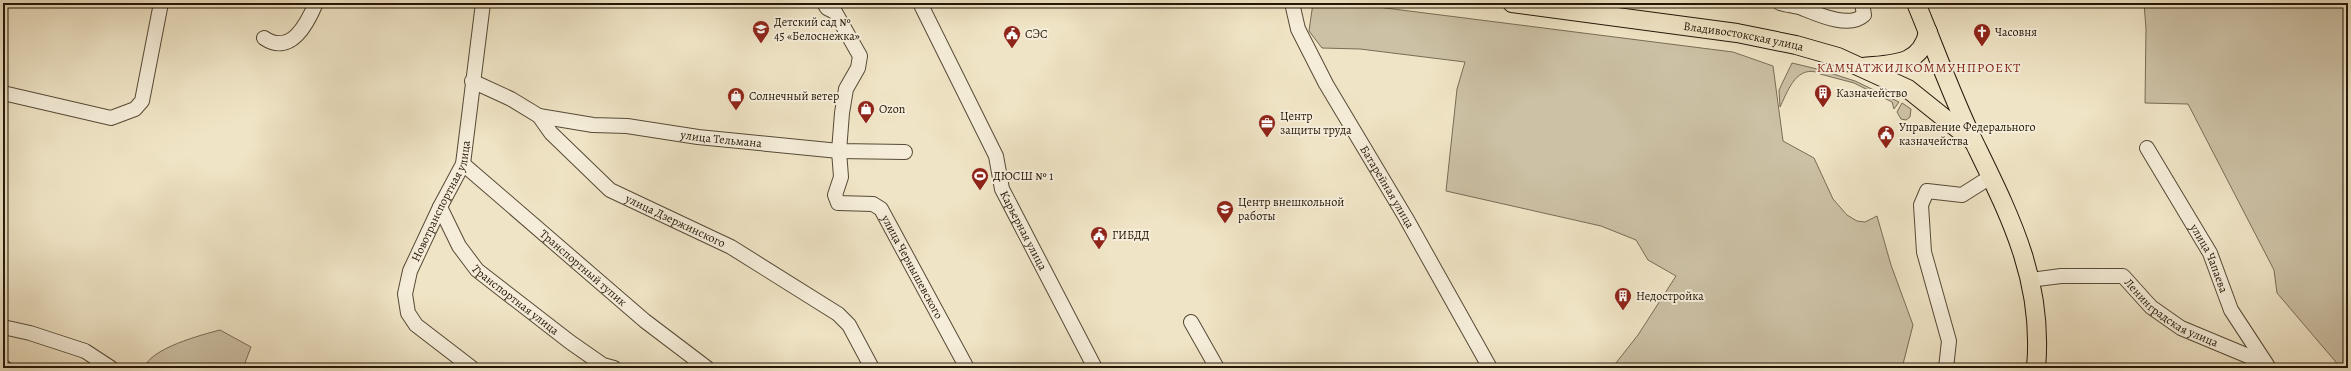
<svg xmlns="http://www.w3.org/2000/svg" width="2351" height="371" viewBox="0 0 2351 371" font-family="Alegreya,serif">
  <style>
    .green { fill: #ccc1a5; stroke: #786c56 }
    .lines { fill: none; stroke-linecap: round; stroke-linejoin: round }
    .minor-casing { stroke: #564a36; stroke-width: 16 }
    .major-casing { stroke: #231607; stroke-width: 20 }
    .minor { stroke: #f5edd9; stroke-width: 14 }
    .major { stroke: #efe4c5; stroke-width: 18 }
    .labels { text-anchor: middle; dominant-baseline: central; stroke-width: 4; stroke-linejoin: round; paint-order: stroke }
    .poi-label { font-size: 12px; fill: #231607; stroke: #f5edd9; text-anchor: start }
    .street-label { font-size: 12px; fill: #231607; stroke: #f5edd9 }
    .neighbourhood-label { font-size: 13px; letter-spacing: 1px; fill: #7a1f14; stroke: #f5edd9 }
  </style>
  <rect width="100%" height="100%" fill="#efe4c5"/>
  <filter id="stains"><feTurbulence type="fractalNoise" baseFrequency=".005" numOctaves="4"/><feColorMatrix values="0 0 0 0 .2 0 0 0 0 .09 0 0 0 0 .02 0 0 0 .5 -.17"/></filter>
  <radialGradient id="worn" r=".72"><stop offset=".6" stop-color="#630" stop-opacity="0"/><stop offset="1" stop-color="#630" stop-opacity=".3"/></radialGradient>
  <path class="green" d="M1313,3H1346L1733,52L1773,66L1783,141L1814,158L1833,199L1847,215L1857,221L1865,222L1877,216L1891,265L1913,325L1902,368H1612L1638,335L1676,276L1648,260L1636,240L1601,226L1446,191L1457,89L1465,62L1360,49L1322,48L1309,31Z
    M2144,3H2348V368H2341L2277,293L2274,270L2188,104L2145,103L2146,29Z
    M1792,63L1817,69L1816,72C1795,67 1787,93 1780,107L1779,90Z
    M1821,70L1855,81L1899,102L1894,109L1892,102L1854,83L1820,74Z
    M1902,103L1911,109L1910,117L1906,120L1901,119L1897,112Z
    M220,330L251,347L243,368H144C151,348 201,335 220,330Z"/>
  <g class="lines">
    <defs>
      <g id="minor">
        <path id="s1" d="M824,3L827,8L835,12L860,56L858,68L846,89L842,113L839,151L841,177L835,195L838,203L873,204L881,209L967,368"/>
        <path id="s2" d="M920,3L996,156L1002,189L1095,368"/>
        <path id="s3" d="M1292,3L1298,29L1326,84L1406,218L1490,368"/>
        <path d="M1780,3C1787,5 1795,6 1802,8C1817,14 1849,29 1864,15L1862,3"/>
        <path d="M264,38C291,56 307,24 316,3"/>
        <path id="s4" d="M472,81L511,99L539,116L551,133L610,190L731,247L838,314L849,325L872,368"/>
        <path d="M3,93L111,118L135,109L142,101L161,3"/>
        <path id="s5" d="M539,116L593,125L627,126L698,137L839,151L905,152"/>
        <path id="s6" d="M2147,148L2210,253L2231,310L2267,365"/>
        <path id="s7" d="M463,164L645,321L707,368"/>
        <path id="s8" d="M440,207L459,246L477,270L570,342L603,365L614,368"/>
        <path id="s9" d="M2030,280L2061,276H2123L2151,307L2181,328L2265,363"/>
        <path d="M1191,322L1217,368"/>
        <path d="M3,327L30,333L85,351L111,368"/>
        <path d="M3,368H5"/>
        <path id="s10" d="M472,368L416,325L408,313L405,294L410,271L440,207L463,164L483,3"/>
        <path d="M1946,368L1949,341L1924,252L1921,205L1927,191L1962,195L1992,176"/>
      </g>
      <g id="major">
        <path id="s11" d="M1512,3L1737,33L1796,45L1838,57L1908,89L1973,141"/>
        <path d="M1916,3C1935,49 1952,96 1973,140C2010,216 2044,281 2036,368"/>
        <path d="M1863,67C1892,64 1921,66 1928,32"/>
      </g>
    </defs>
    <use href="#minor" class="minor-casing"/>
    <use href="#major" class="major-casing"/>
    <use href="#minor" class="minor"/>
    <use href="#major" class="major"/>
  </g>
  <defs>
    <symbol id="school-pin" viewBox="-11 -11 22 30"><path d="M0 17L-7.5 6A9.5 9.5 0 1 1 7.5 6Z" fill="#8f2418" stroke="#f5edd9"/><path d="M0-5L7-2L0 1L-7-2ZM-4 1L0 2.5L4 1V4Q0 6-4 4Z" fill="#fff"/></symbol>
    <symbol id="church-pin" viewBox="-11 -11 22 30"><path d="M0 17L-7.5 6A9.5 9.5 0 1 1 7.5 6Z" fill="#8f2418" stroke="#f5edd9"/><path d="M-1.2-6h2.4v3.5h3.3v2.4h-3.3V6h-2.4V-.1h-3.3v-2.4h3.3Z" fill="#fff"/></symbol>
    <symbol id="civic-pin" viewBox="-11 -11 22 30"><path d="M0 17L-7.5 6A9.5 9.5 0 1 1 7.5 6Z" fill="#8f2418" stroke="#f5edd9"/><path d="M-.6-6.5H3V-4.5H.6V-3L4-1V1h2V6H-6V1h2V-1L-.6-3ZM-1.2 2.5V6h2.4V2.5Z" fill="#fff"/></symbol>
    <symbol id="building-pin" viewBox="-11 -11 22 30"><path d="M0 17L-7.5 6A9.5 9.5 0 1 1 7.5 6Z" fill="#8f2418" stroke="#f5edd9"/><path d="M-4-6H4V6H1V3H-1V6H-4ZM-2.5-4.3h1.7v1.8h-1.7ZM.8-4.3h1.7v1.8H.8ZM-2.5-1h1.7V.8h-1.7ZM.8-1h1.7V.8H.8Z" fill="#fff"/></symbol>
    <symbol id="shop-pin" viewBox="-11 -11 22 30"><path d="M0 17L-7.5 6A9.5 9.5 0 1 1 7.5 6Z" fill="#8f2418" stroke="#f5edd9"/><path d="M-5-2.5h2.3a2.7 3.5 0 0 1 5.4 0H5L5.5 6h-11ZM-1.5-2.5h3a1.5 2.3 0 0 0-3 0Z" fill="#fff"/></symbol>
    <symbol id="office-pin" viewBox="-11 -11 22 30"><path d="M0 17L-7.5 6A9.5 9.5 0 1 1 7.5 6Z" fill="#8f2418" stroke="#f5edd9"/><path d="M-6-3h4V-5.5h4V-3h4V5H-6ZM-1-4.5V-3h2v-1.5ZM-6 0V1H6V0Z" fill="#fff"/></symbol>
    <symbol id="stadium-pin" viewBox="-11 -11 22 30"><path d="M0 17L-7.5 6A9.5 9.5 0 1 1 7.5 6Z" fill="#8f2418" stroke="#f5edd9"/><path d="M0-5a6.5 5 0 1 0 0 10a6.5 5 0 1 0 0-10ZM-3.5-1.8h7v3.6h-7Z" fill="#fff"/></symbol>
  </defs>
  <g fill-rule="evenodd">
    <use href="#school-pin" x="751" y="19" width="20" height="27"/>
    <use href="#church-pin" x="1972" y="22" width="20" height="27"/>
    <use href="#civic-pin" x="1002" y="24" width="20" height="27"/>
    <use href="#building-pin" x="1813" y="83" width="20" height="27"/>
    <use href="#shop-pin" x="726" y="86" width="20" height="27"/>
    <use href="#shop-pin" x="856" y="99" width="20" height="27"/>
    <use href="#office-pin" x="1257" y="113" width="20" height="27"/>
    <use href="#civic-pin" x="1876" y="124" width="20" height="27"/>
    <use href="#stadium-pin" x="970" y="166" width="20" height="27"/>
    <use href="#school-pin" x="1215" y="199" width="20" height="27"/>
    <use href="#civic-pin" x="1089" y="225" width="20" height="27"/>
    <use href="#building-pin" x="1613" y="286" width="20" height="27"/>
  </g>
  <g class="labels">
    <g class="poi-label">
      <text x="774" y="22">Детский сад №<tspan x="774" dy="14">45 «Белоснежка»</tspan></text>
      <text x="1995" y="32">Часовня</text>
      <text x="1025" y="34">СЭС</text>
      <text x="1836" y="93">Казначейство</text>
      <text x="749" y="96">Солнечный ветер</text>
      <text x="879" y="109">Ozon</text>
      <text x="1280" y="116">Центр<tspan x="1280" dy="14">защиты труда</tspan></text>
      <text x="1899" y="127">Управление Федерального<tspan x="1899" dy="14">казначейства</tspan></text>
      <text x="993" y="176">ДЮСШ № 1</text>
      <text x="1238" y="202">Центр внешкольной<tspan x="1238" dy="14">работы</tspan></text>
      <text x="1112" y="235">ГИБДД</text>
      <text x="1636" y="296">Недостройка</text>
    </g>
    <g class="street-label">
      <text stroke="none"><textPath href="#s11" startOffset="234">Владивостокская улица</textPath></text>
      <text stroke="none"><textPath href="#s5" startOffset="184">улица Тельмана</textPath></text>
      <text stroke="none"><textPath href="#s3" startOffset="208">Батарейная улица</textPath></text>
      <text stroke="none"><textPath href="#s10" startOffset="205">Новотранспортная улица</textPath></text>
      <text stroke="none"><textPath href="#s4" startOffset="251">улица Дзержинского</textPath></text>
      <text stroke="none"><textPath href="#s2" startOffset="251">Карьерная улица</textPath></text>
      <text stroke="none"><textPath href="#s6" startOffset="127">улица Чапаева</textPath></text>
      <text stroke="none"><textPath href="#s1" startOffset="328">улица Чернышевского</textPath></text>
      <text stroke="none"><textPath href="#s7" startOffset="159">Транспортный тупик</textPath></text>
      <text stroke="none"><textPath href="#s8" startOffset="122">Транспортная улица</textPath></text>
      <text stroke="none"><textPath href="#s9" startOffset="155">Ленинградская улица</textPath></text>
    </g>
    <g class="neighbourhood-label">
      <text x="1919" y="67">КАМЧАТЖИЛКОММУНПРОЕКТ</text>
    </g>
  </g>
  <rect width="2351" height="371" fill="none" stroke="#efe4c5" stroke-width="16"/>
  <rect x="4" y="4" width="2343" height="363" fill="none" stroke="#231607" stroke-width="2"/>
  <rect x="8" y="8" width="2335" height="355" fill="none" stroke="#231607"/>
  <rect width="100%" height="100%" filter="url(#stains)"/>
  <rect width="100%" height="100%" fill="url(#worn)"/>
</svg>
